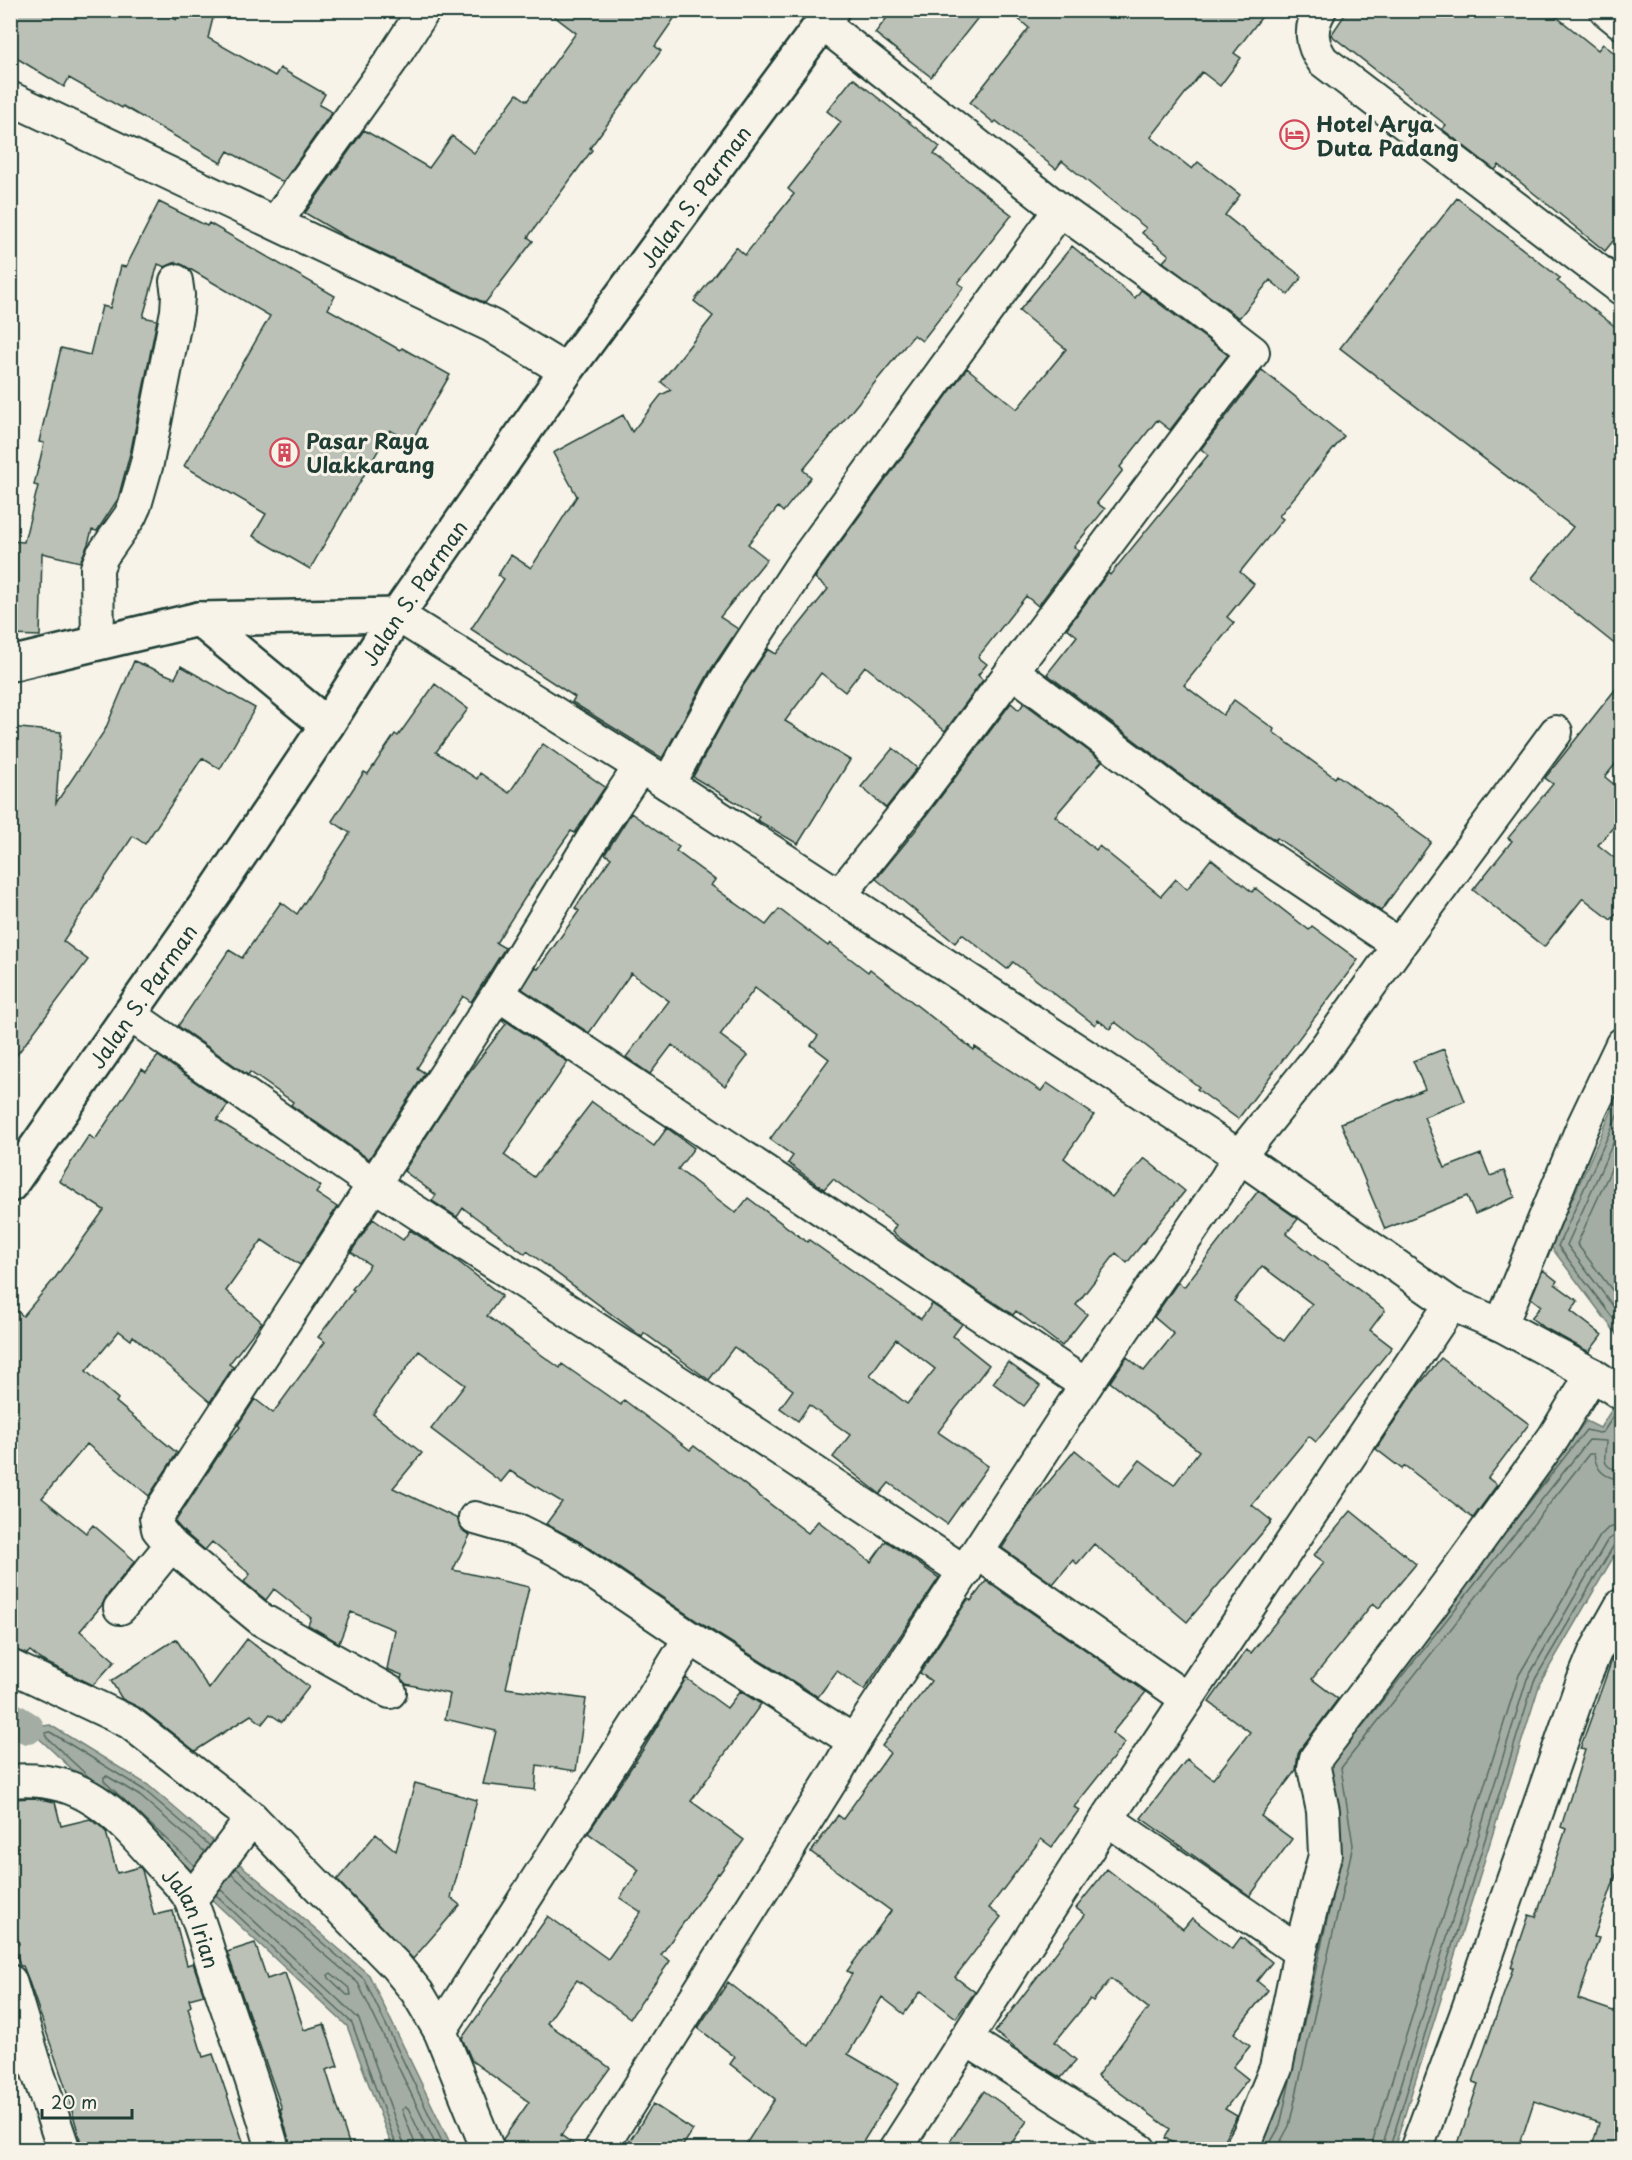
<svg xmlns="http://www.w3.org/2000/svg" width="1632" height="2160" viewBox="0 0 1632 2160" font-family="'Playpen Sans',sans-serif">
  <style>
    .water { fill: #a4ada3; stroke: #6f8077; stroke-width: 1.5 }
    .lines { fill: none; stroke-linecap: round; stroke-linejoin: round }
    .shore { stroke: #546a60; stroke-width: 1.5 }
    .canal { stroke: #a4ada3; stroke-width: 32 }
    .building { fill: #bbc1b6; stroke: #1f3d34; stroke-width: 1.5; fill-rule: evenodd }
    .street-casing { stroke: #1f3d34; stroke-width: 36 }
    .secondary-casing { stroke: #1f3d34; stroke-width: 38 }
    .primary-casing { stroke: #1f3d34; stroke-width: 38 }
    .street { stroke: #f7f3e8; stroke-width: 32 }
    .secondary { stroke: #f7f3e8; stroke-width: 33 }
    .primary { stroke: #f7f3e8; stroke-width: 33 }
    .labels { text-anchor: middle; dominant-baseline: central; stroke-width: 6; stroke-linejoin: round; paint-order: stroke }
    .poi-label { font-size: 21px; font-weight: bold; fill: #1f3d34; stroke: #f7f3e8; text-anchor: start }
    .street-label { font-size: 21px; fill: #1f3d34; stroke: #f7f3e8 }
  </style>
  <rect width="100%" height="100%" fill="#f7f3e8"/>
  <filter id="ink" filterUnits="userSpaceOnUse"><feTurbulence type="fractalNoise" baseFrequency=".0167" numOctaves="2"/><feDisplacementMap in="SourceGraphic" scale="12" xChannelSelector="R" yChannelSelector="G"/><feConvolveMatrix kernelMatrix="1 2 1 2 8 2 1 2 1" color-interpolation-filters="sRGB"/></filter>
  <g filter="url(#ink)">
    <path class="water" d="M1621,1090L1622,1340H1621L1551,1247Z
      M1621,1395V1447L1616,1455L1621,1458V1544L1540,1683L1394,2149L1250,2150L1331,1841L1316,1763L1586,1421L1600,1428Z
      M50,1725L148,1785L369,1975L453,2149H393L347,2026L28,1728Z"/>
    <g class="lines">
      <path class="shore" d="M1622,1105L1558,1246L1622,1330
        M1622,1123L1567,1245L1622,1318
        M1622,1145L1577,1244L1622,1303
        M1509,1528L1586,1430L1599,1433L1603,1432L1618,1410
        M1345,1748L1589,1440L1606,1441C1606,1455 1598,1469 1622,1470
        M90,1778L46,1737V1733L50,1732L144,1790L210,1846
        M195,1866L104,1781V1777L107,1776L140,1796L205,1852
        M236,1868L364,1979L446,2150
        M231,1874L358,1983L438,2150
        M220,1889L359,2019L406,2150
        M216,1895L352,2023L398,2150
        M331,1973L350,1989L351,1995H347L329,1978L328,1975Z
        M1299,2044L1332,1898
        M415,2150L414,2141L402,2110L405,2107L408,2108L428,2150
        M1266,2150L1280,2126L1291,2076
        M1276,2150L1289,2126L1353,1845L1341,1768L1589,1454H1594C1596,1470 1605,1479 1622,1479
        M1372,2150L1373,2141L1519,1675L1600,1536L1608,1528L1622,1525
        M1381,2150L1527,1679L1607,1541L1614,1536L1622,1534
        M1389,2150L1534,1681L1614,1545L1622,1542"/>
      <path class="canal" d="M10,1717L28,1728"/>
    </g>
    <path class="building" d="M10,10H160L176,20L181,10H215L208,38L275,76L280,68L325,94L319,105L332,112L283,182L228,151L221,163L123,106L122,108L69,78L64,87L10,54Z
      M546,10H680L655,46L661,51L590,148L592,150L528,237L533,241L485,303L346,237L305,213L364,130L429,168L452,136L474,153L517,94L527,101L576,33Z
      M893,10H984L931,77L875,33Z
      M1008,10H1267L1234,53L1241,58L1220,86L1202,72L1151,137L1192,169L1198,162L1240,195L1225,215L1302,277L1288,295L1270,280L1239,318L1163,262L1169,255L1142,233L1146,228L1062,161L1056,169L996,121L994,123L970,103L1029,28Z
      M1348,10H1548L1598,50L1603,44L1622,59V230L1605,251L1499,165L1495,170L1442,129L1446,125L1331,35Z
      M853,78L940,147L934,154L1012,215L958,283L964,287L922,341L914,335L803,470L811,477L783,512L778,507L748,544L767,559L720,617L738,629L710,671L662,758L572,702L575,697L471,629L504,579L498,575L511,555L531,568L577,496L553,453L623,415L632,432L661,395L671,390L661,382L713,316L694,301L736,247L745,255L794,194L788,189L841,122L827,111Z
      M1457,198L1560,278L1557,281L1622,332V650L1532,578L1573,527L1340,348Z
      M159,202L207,226L209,223L335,296L328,309L400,350L402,348L450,375L411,442L390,430L310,569L253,536L266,514L184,466L270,316L183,265L176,262L165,267L158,264L143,317L157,320L131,450L118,499L97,531L92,530L88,544L80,562L42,553L40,636L10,635V541L24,542L38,486L34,485L44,443L39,442L61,348L90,355L102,306L110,308L121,266L126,267Z
      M1072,246L1135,298L1141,290L1228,355L1170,430L1157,420L1120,467L1123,470L1097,503L1105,509L1074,547L1079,551L1038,606L1026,596L978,657L987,664L978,675L983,680L945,731L865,666L845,692L821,673L785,721L850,760L798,844L757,820L759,816L693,777L741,689L768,649L776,654L828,589L815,578L818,573L967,368L1017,409L1066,349L1019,311Z
      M1262,370L1344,436L1279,516L1283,519L1240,572L1254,584L1227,617L1234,623L1184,685L1223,715L1234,700L1274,729L1273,732L1335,778L1337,775L1431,842L1381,911L1277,838L1275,840L1204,793L1047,674L1077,636L1067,628L1108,573L1110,575L1208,455L1201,449Z
      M134,661L175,678L181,666L255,708L220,769L202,758L145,844L133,836L63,941L88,960L10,1064V727L61,732L56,803L105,730Z
      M1622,681V756L1605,777L1622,791V817L1598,845L1622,864V907L1611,920L1583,898L1544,947L1473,890L1512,841L1508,838L1553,784L1545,778Z
      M435,684L468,709L436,752L477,779L480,773L509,793L543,744L605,787L575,833L571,831L537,879L496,943L505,948L471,1002L463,996L417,1068L425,1073L369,1159L291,1105L293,1102L250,1072L248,1075L178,1026L229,950L242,958L281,902L297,914L350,833L332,821L364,772L368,774L395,734L398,736Z
      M1011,703L1019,710L1024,703L1102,761L1055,816L1096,850L1099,846L1161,896L1176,879L1187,889L1211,859L1252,892L1255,888L1309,930L1312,926L1358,960L1238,1119L1197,1089L1199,1087L1115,1022L1110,1029L1098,1020L1095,1025L1013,962L1007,969L962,934L955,943L876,879L915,831Z
      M893,748L917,768L886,808L861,787Z
      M631,813L679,847L676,851L715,880L711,885L766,925L779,909L828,946L830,943L868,972L870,969L974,1050L975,1047L1041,1091L1047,1083L1094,1115L1064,1158L1112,1197L1144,1158L1185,1191L1127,1263L1116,1253L1076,1305L1087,1314L1062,1346L1016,1311L1013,1315L918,1252L892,1232L896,1225L833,1179L824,1189L788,1163L793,1156L770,1139L829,1059L811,1045L818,1036L755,988L720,1035L748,1056L725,1086L672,1045L650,1074L626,1057L669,1001L631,973L589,1033L522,989L535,968L538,969L579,911L575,908L611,858L605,854Z
      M503,1019L568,1062L504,1155L534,1177L592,1102L654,1146L667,1128L694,1148L678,1169L736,1213L748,1198L807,1242L809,1240L921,1319L932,1304L962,1324L953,1336L989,1365L938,1432L988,1466L947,1524L889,1483L880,1494L833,1457L850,1435L809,1405L798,1421L780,1408L793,1390L734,1347L709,1380L644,1333L642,1337L527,1251L525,1254L463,1208L457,1217L432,1201L436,1195L404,1171L460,1084L506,1024L502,1021ZM896,1339L935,1369L907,1404L870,1375Z
      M1444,1049L1465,1101L1424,1117L1445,1168L1481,1154L1490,1176L1504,1171L1515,1197L1475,1214L1467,1196L1385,1229L1341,1123L1425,1089L1413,1061Z
      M158,1056L228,1105L217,1120L321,1186L316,1193L337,1207L300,1265L262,1240L226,1291L262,1322L229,1364L233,1367L210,1402L133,1336L131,1340L119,1331L86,1371L118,1399L116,1402L177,1453L149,1496L87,1444L42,1498L86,1533L93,1525L135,1561L106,1597L102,1605L80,1631L115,1661L93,1685L41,1660L30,1651L27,1654L10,1648V1305L23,1316L55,1278L104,1210L59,1181L89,1135L95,1140L142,1069L146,1072Z
      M1258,1191L1298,1219L1286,1234L1385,1310L1370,1330L1392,1347L1316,1442L1309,1436L1252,1505L1272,1521L1187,1622L1094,1544L1077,1564L1073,1560L1053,1584L1002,1548L1028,1507L1075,1450L1119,1486L1140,1460L1174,1485L1199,1451L1110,1382L1127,1357L1144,1371L1174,1334L1154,1317L1178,1282L1184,1287ZM1262,1266L1312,1304L1284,1341L1234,1301Z
      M373,1219L403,1240L410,1230L451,1256L502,1296L487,1316L560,1368L562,1364L621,1405L624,1400L690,1450L694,1446L808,1533L818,1521L871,1562L886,1541L939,1578L864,1690L837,1671L818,1697L700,1623L580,1542L546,1524L562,1502L510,1471L501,1482L431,1429L465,1385L419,1351L373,1414L422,1453L393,1488L458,1519L462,1530L470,1535L453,1570L529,1587L506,1688L586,1699L576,1771L537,1765L535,1790L483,1784L496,1731L445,1719L450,1694L406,1684L401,1679L402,1675L387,1669L395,1630L351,1612L339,1643L308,1625L311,1618L274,1589L266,1600L244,1582L250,1574L212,1542L205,1550L184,1532L175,1522L226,1444L240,1427L238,1425L255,1399L273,1413L325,1342L318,1337L354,1290L352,1289L370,1265L351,1252Z
      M1543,1270L1557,1281L1555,1284L1578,1301L1571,1311L1602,1335L1589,1352L1545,1328L1531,1318L1541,1306L1531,1298Z
      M1441,1358L1529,1424L1488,1478L1497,1485L1473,1518L1405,1466L1402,1469L1376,1449L1414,1391Z
      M1008,1362L1040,1386L1024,1406L993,1383Z
      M1351,1511L1416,1564L1379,1608L1373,1603L1312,1679L1338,1699L1302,1747L1298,1754L1296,1770L1261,1816L1292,1839L1250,1896L1141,1818L1187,1759L1213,1779L1250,1732L1209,1702L1246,1650L1251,1653L1324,1562L1314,1555Z
      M986,1581L1146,1692L1112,1733L1125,1743L1074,1807L1079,1810L1052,1847L1041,1839L989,1908L1001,1917L955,1977L975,1992L956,2018L921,1991L904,2014L882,1997L848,2054L899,2084L858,2150H742L775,2099L730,2064L735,2057L698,2028L728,1982L809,2046L852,1974L847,1971L891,1911L811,1852L838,1815L843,1819L890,1753L882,1746L931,1681L920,1673L968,1599L971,1601Z
      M176,1639L209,1689L247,1639L309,1687L282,1722L270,1714L262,1724L251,1715L195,1751L140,1708L122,1699L111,1681Z
      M1620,1643L1622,1858L1594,1937L1599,1938L1578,1999L1622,2014V2150H1591L1599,2123L1534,2101L1518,2150H1456L1478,2084L1473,2082L1513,1968H1511L1529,1915L1536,1917L1566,1829L1561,1827L1585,1750L1580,1749L1614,1654Z
      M686,1678L727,1708L740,1691L761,1704L691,1801L744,1840L719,1874L718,1873L661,1955L670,1961L630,2018L577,1980L547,2023L610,2068L561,2135L581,2150H506L503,2139L529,2102L472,2061L462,2038L548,1916L608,1959L641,1912L620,1898L639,1870L588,1833L644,1748Z
      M415,1783L477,1800L451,1898L460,1905L413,1959L337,1880L376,1834L396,1851Z
      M34,1798L55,1802L61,1826L90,1819L100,1826L106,1832L117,1873L140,1867L142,1870L154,1915L173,1911L187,1965L193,1963L204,1995L189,1999L191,2006L188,2008L203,2057L213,2054L246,2150H83L65,2086L27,1976L23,1966H20L14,1945L19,1944L10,1911V1799Z
      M1107,1869L1183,1929L1192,1918L1232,1949L1241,1937L1272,1962L1257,1981L1268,1990L1234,2033L1250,2046L1233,2067L1248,2079L1225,2109L1237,2116L1218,2150H1184L1165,2138L1170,2129L1097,2076L1148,2008L1111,1979L1093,2001L1090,1999L1055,2042L1076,2060L1061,2078L1021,2053L995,2032L1085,1915L1076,1908Z
      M255,1943L267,1979L285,1973L304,2030L324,2024L338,2066L326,2070L351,2150H292L280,2109H282L227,1952Z
      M984,2091L1027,2121L1007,2150H944Z
      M653,2104L693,2130L680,2150H624Z"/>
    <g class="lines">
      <defs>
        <g id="street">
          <path d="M1320,10C1309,28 1311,45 1323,61L1622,289"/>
          <path d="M1606,10L1622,23"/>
          <path d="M823,24L1060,210L1172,290L1253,352L1219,395L920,794L839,896"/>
          <path d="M10,98L492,326L566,371"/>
          <path d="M276,222L391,61L424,10"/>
          <path d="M397,615L668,784L1239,1156L1451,1304L1501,1325L1592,1374L1622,1394"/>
          <path d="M98,643L97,568L102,556L130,516L135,505L147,463L177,311L178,295L176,281"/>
          <path d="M1012,671L1194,808L1399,945L1556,732"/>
          <path d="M668,784L726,680L803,563L1060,210"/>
          <path d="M498,994L1086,1385"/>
          <path d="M129,1014L373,1184L695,1393L965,1572"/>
          <path d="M1501,1325L1582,1128L1622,1044"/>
          <path d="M475,1518L520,1531L548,1545L570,1557L690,1638"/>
          <path d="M978,1553L1187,1699"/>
          <path d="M120,1608L171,1545"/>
          <path d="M10,1666L129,1722L252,1818L395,1965L417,1992L440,2031L488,2150"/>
          <path d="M390,1692L262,1620L171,1545L158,1529L156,1518L498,994L600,827L640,767"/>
          <path id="s1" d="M10,1781C80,1774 116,1812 158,1861C168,1873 184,1886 190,1899C203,1928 210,1960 221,1990C239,2043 258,2095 273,2150"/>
          <path d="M1107,1819L1300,1952"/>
          <path d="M189,1897L198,1890L252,1818"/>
          <path d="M10,1981L37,2070L64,2150"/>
          <path d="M440,2031L645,1711L690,1638L854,1741"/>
          <path d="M966,2039L1140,2150"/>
          <path d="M600,2150L839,1768L854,1741L1086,1385L1226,1179L1239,1156L1319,1057L1399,945"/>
          <path d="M895,2150L1107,1819L1451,1304"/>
          <path d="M1240,2150L1249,2134L1276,2068L1300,1952L1325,1855L1323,1811L1314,1768L1316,1758L1446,1586L1554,1437L1592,1374"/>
          <path d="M1416,2150L1467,2012L1581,1686L1595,1652L1622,1604"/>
        </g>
        <path id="secondary" d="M10,664L199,619L397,615"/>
        <g id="primary">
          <path d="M199,619L327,725"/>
          <path id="s2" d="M10,1185L217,889L327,725L397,615L566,371L832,10"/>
        </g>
      </defs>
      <use href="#street" class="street-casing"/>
      <use href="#secondary" class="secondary-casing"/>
      <use href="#primary" class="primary-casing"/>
      <use href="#street" class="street"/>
      <use href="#secondary" class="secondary"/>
      <use href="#primary" class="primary"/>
    </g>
  </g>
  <defs>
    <symbol id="hotel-ring" viewBox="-11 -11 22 22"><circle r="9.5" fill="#f7f3e8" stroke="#d1495b" stroke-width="1.5"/><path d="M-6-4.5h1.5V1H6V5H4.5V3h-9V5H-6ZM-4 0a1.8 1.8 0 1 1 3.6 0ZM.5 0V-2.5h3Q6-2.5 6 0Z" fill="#d1495b"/></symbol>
    <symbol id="building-ring" viewBox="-11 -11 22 22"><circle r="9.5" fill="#f7f3e8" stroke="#d1495b" stroke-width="1.5"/><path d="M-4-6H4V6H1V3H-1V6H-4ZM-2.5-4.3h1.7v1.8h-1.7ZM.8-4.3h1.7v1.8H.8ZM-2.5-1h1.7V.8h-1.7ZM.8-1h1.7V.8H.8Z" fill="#d1495b"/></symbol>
  </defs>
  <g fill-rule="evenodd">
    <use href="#hotel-ring" x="1278" y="118" width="33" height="33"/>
    <use href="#building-ring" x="268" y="436" width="33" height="33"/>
  </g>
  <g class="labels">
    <g class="poi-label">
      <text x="1316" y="123">Hotel Arya<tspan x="1316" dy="24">Duta Padang</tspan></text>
      <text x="306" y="440">Pasar Raya<tspan x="306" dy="24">Ulakkarang</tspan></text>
    </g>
    <g class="street-label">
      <text stroke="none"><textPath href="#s2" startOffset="1203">Jalan S. Parman</textPath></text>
      <text stroke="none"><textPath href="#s2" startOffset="717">Jalan S. Parman</textPath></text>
      <text stroke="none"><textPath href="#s2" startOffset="231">Jalan S. Parman</textPath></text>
      <text stroke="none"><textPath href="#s1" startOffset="244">Jalan Irian</textPath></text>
    </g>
  </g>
  <rect width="1632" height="2160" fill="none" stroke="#f7f3e8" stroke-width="36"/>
  <rect x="18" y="18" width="1596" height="2124" fill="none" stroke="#1f3d34" stroke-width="2" filter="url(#ink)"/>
  <path d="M42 2109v9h90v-9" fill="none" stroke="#1f3d34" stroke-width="3"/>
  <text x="51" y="2109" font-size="18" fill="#1f3d34" stroke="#f7f3e8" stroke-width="4.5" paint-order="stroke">20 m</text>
</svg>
